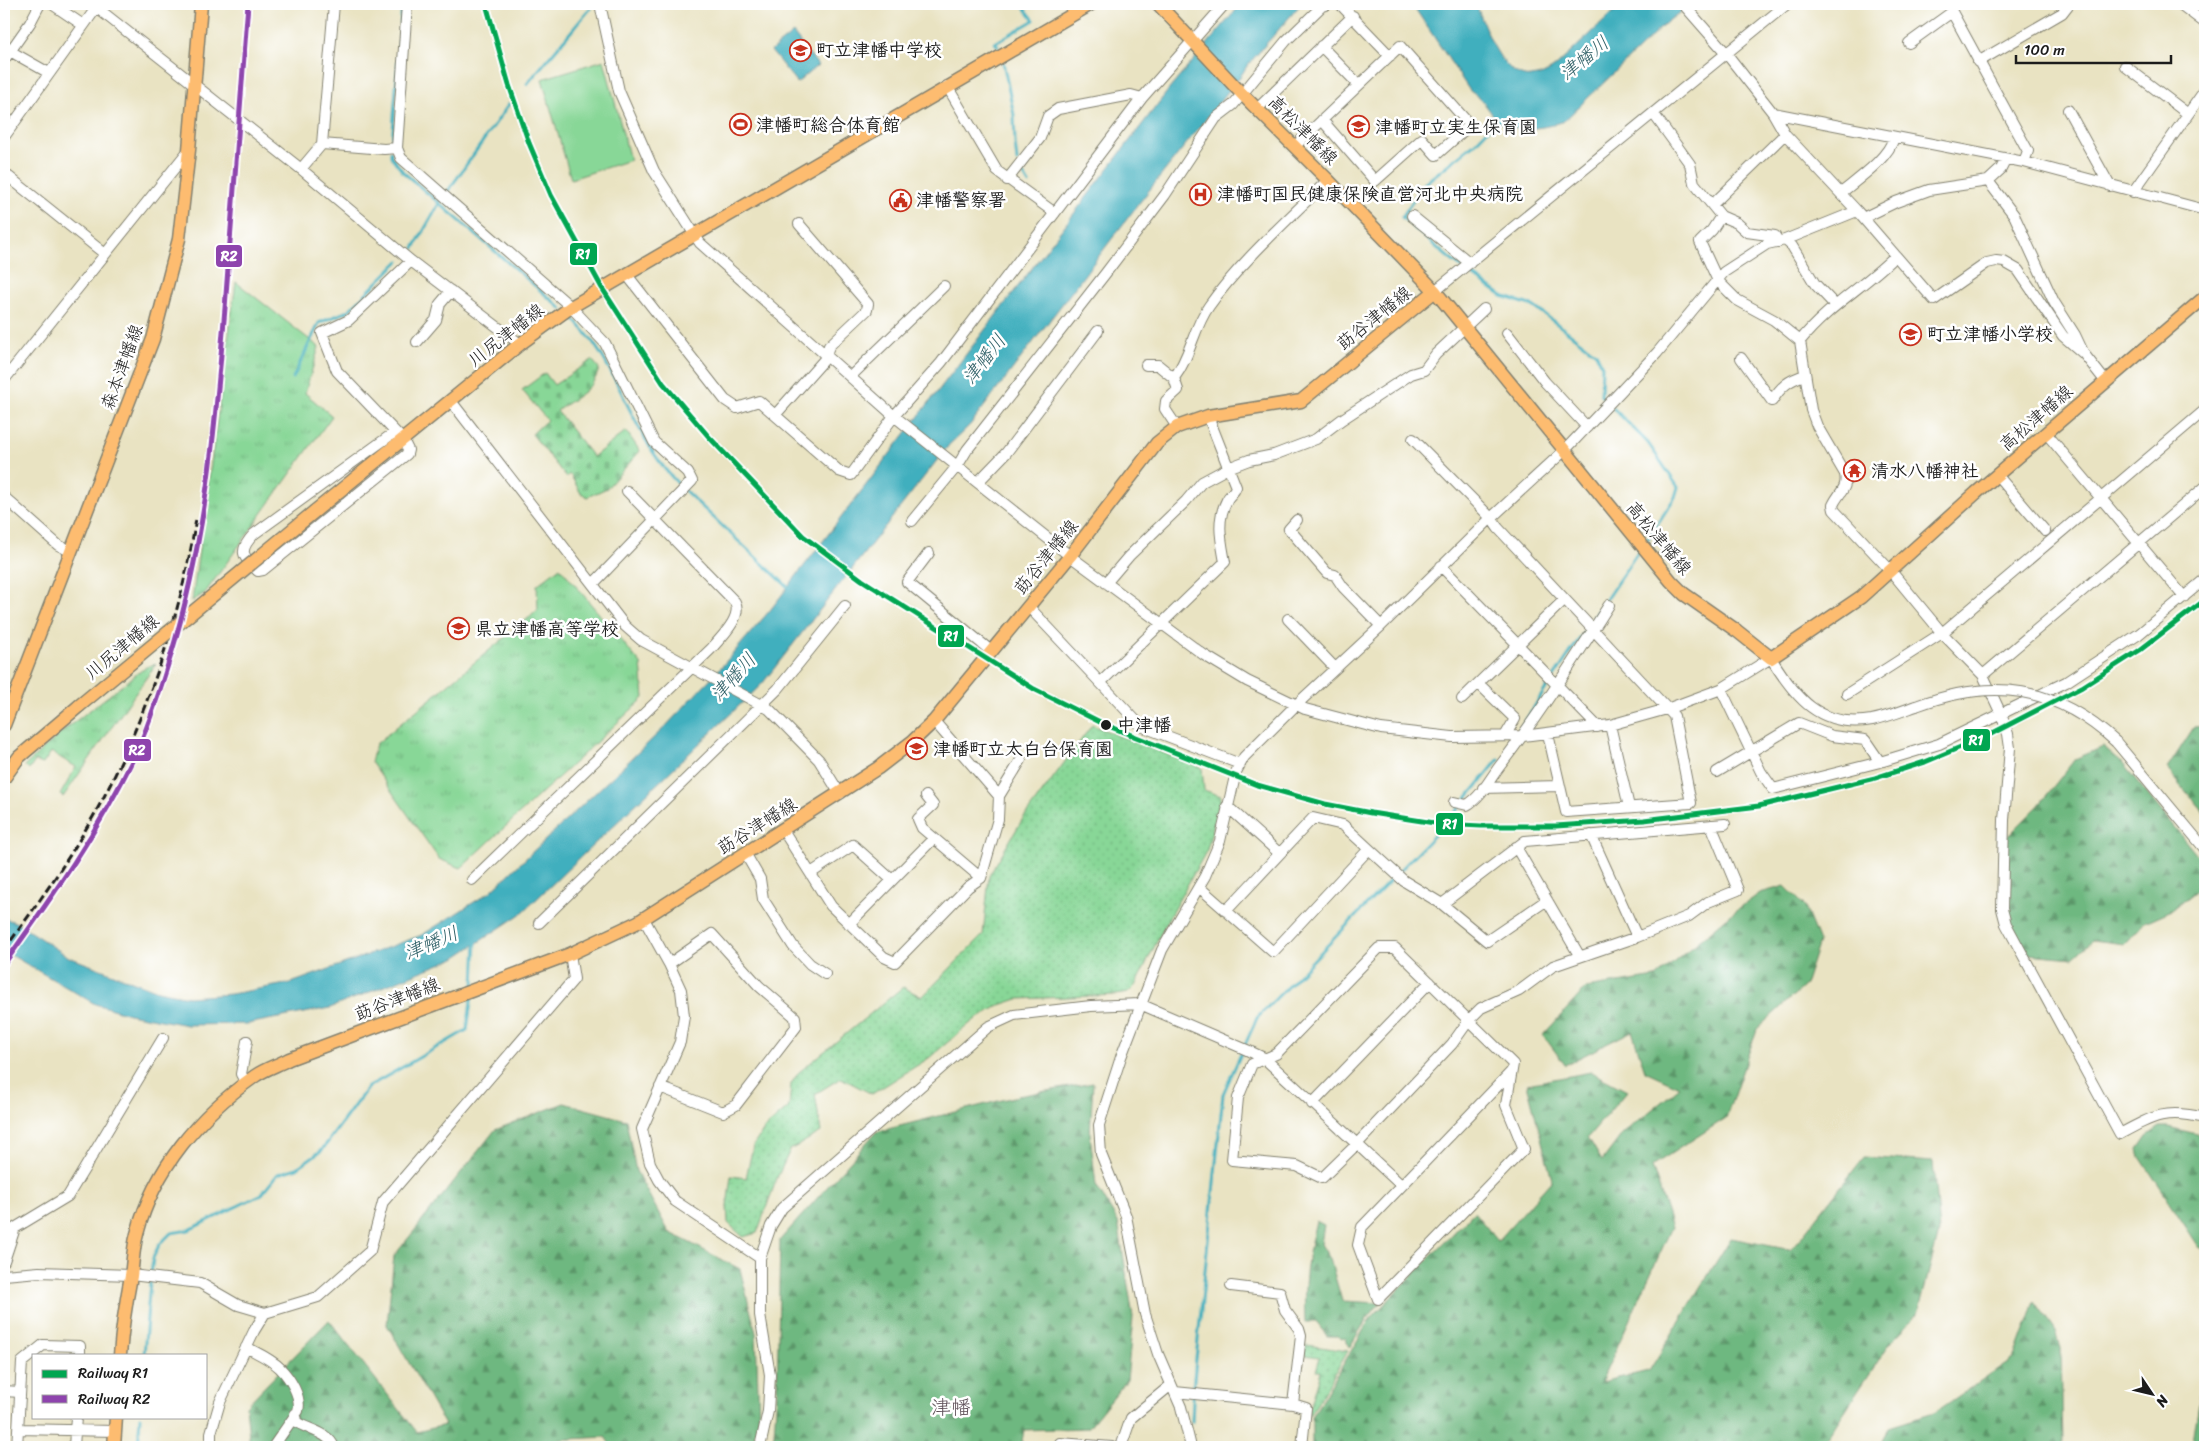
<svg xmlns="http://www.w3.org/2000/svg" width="2209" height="1451" viewBox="0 0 2209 1451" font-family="Sriracha,'Klee One',sans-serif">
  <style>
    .grass { fill: url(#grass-dots); stroke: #527a5a }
    .forest { fill: url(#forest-firs); stroke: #456a4e }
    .cemetery { fill: url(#cemetery-stones); stroke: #527a5a }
    .park { fill: url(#park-tufts); stroke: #527a5a }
    .garden { fill: #88d797; stroke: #527a5a }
    .water { fill: #41afbe; stroke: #2e666d }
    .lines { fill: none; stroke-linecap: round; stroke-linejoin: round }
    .stream { stroke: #41afbe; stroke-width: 3 }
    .minor-casing { stroke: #82806f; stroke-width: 12 }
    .major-casing { stroke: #82806f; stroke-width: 15 }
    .minor { stroke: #fff; stroke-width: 10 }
    .major { stroke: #fdbc70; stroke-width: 12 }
    .rail { stroke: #1c1c1c; stroke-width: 3; stroke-dasharray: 8 4; stroke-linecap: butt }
    .minor-bridge-casing { stroke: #82806f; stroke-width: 12; stroke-linecap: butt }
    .major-bridge-casing { stroke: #82806f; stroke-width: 15; stroke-linecap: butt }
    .minor-bridge { stroke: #fff; stroke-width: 10 }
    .major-bridge { stroke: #fdbc70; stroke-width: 12 }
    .rail-1-casing { stroke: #fff; stroke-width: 9 }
    .rail-2-casing { stroke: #fff; stroke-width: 9 }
    .rail-1 { stroke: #00a651; stroke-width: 5 }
    .rail-2 { stroke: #8e44ad; stroke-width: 5 }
    .stop-dot { fill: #1c1c1c; stroke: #fff; stroke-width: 2 }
    .labels { text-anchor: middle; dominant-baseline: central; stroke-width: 5; stroke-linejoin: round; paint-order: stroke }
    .poi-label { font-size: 18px; font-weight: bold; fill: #1c1c1c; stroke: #fff; text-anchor: start }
    .street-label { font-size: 18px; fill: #1c1c1c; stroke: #fff }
    .stop-label { font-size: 18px; font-weight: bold; fill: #1c1c1c; stroke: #fff; text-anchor: start }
    .water-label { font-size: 19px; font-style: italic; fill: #2d5e65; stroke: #fff }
    .quarter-label { font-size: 20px; fill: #5e4f58; stroke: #fff }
    .line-badge { stroke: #fff; stroke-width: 2 }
    .badge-label { font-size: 14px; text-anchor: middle; font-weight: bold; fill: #fff }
  </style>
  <defs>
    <pattern id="grass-dots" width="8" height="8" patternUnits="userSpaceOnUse" patternTransform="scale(1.25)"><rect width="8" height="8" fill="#88d797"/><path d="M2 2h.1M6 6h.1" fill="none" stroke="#75b882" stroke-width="1.8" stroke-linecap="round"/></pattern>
    <pattern id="forest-firs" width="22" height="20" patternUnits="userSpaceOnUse" patternTransform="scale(1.25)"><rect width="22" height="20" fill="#6eb880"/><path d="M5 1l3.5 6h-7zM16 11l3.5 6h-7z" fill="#5a9568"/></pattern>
    <pattern id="cemetery-stones" width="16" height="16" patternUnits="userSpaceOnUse" patternTransform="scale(1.25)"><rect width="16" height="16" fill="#88d797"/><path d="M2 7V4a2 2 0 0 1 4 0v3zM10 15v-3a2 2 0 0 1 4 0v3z" fill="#75b882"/></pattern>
    <pattern id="park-tufts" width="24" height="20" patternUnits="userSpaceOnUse" patternTransform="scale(1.25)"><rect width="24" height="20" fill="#88d797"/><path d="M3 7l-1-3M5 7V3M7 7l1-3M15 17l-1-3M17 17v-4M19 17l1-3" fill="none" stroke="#75b882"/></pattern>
  </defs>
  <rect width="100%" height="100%" fill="#fff"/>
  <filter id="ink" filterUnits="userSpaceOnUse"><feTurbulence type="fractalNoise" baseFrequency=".02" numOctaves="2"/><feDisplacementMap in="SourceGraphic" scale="10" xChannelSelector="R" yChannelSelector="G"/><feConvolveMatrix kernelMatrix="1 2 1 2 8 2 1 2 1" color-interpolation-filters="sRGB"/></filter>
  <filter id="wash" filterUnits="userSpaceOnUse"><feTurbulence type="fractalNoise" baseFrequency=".0096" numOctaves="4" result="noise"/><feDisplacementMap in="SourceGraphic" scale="20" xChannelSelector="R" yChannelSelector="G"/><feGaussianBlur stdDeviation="1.12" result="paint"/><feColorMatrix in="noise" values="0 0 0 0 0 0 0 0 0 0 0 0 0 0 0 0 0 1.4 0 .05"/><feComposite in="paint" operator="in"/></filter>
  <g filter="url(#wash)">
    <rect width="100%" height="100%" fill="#e9e3c2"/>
    <path class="grass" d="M1092,725L1202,768L1204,790L1221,796L1207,850L1167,921L1135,986L1128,993L1116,995L1018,999L1000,1005L973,1021L929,1058L872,1094L841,1078L815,1094L821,1132L790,1150L777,1178L757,1233L743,1237L728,1223L727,1206L731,1176L746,1178L753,1146L765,1128L789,1107L791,1084L798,1073L903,987L922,997L983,935L989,876L1022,820Z
      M1306,1345L1348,1351L1311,1414L1308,1415L1321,1371H1316L1320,1357L1304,1355Z"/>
    <path class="forest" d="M2205,726V814L2167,769L2194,727Z
      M2103,747L2123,764L2205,865V883L2172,910L2143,923L2124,944L2093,940L2073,958L2028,954L2007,917V904L2004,902L2008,836L2039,805L2075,759Z
      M1785,886L1804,905L1819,942L1805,985L1757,1029L1726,1118L1652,1166L1672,1227L1601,1382L1649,1371L1731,1238L1791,1250L1864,1157L1933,1162L1939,1232L1918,1314L1890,1343L1821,1447H1312V1417L1370,1319L1474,1212L1498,1241L1552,1180L1527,1084L1591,1072L1627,1091L1588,1137L1602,1161L1623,1133L1680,1087L1645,1071L1632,1031L1565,1065L1543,1035L1586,988L1656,977L1734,912L1760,893Z
      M1093,1083L1090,1134L1096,1185L1118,1222L1133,1317L1127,1380L1088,1428L1024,1430L1021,1447H773L777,1393L780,1240L876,1132L1018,1096Z
      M564,1103L626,1120L636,1171L669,1232L740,1269L756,1333L759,1420L751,1447H612L605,1437L536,1441L534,1447H250L246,1406L329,1320L417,1432L445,1425L387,1325L394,1256L495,1130Z
      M2160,1127H2168L2205,1136V1250L2199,1247L2140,1157L2138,1149L2147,1136Z
      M1316,1221L1324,1225L1321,1244L1330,1259L1342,1301L1380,1303L1367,1319L1349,1348L1346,1339L1337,1336H1327L1316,1322H1305C1303,1285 1307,1256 1316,1221Z
      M2035,1302L2056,1332L2061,1347L2063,1447H1878L1889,1427L1934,1413L2015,1357Z
      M2204,1370L2205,1447H2192Z"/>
    <path class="cemetery" d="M592,360L599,368C594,391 574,397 557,411L593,457L626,431L640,451L607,488L587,497L580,492L570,474L566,477L532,434L547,420L522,390L545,373L554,385Z"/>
    <path class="park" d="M236,282L319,347L305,393L332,416L205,593L192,601Z
      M560,567L641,664L644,698L461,868L439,859L371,762L376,744L538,610L537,585Z
      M156,664L63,797L60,795L76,767L51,752L43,764L35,761L29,770L25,766L64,730L146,667Z"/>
    <path class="garden" d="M604,60L630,160L571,179L542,79Z"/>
    <path class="water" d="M1241,4H1301L1247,66L1242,74L1140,202L970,425L949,445L762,684L522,913L455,958L330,1008L247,1024L187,1025L129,1014L95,1004L4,951V918L15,922L69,957L158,991L188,997L231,994L291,983L422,935L490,892L665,727L723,665L771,609L1170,88Z
      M1412,4H1476C1489,37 1509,101 1555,67L1622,4H1691L1667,22L1564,121C1547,128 1521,132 1503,124C1494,120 1489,108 1482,101C1479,97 1474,94 1470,91Z
      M793,33L818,65L797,83L771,51Z"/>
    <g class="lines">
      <path class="stream" d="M998,46L995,43L1034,20L1021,4
        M1003,62L1014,115L1015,143L1017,161
        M527,84L590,9
        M1500,117L1474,144L1425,183L1402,217L1450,259L1502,296L1533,306L1596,353L1602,366L1601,395L1605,400
        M392,145L402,4
        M391,151V156L403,172L562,309
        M1020,169L1029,184
        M448,191L509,104
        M414,248L441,200
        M568,314C611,352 624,409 655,455C671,480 693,498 714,518C739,542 764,565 789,588
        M293,378L319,323L348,311L399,261
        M1613,408L1648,443L1678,487L1675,497L1645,543
        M1554,677L1641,547
        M1517,734L1550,682
        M474,986L476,940
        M144,1355L149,1293L153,1258L159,1245L171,1233L189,1230L262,1194L278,1174L297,1168L322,1150L368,1087L467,1030L472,995
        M1192,1422L1194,1379L1223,1094L1257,1018L1449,820L1499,759
        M138,1447L140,1417"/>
    </g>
  </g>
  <g filter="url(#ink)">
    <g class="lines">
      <defs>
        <path id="minor" d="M52,4L83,25
          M407,4L397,148L401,158L571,307L605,343L654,442L688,473L692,481L593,584
          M600,4L619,91L654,171L700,243L894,416L1070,556L1204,655L1247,681L1305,709L1381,729L1452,737L1523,736L1610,725L1667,709L1721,689L1771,658C1795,697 1820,729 1872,720C1887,717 1902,711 1916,706
          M1340,4L1390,56
          M1683,4L1726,53L1773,113L1785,134L1857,211L1934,300L1987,263L1996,261L2004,262L2018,270L2063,336L2084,354
          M2180,4L2205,23
          M96,7L301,169L411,261L520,344
          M1909,43L1952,12L2028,151L2024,162
          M1321,46L1359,85
          M10,51L49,73
          M4,60L30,23L40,4
          M1978,62L2062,13L2069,4
          M2125,66L2188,114
          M947,86L997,171L1055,213
          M1257,109L1353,16
          M2068,110L2110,186
          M1653,113L1690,164L1694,183L1721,216L1737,223L1747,232L1775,236L1778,242
          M1773,113L2024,162L2205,210
          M4,137L99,4
          M322,144L384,149L397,148
          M1295,146L1400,46L1470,125L1436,155L1422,139L1375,181L1322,120
          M301,169L322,144L334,4
          M4,173L105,254
          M1007,180L1040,138L1048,116L1058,109L1131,95L1142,98
          M1988,181L2014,215L2054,302L2075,335L2084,354L2106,382
          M2133,192L2205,90
          M1841,193C1858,179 1889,158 1894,137
          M1713,204L1785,134
          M1412,216L1470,263
          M1721,216L1712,230L1700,242L1718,281L1737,300L1774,320L1800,341L1811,410L1817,426L1845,474C1848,489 1839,492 1833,505L1834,510L1890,570L1942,633L1983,675L2001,714L2008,734L2010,748L2004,820L2002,909L2006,924L2120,1134C2155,1115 2166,1109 2205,1118
          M1863,218L1896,202L1929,190L1988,181L2001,169L2006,159
          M1785,240L1792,246L1815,284L1835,305
          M627,275L725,400L737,408L759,401L839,471L851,475L894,416L941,363L1142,98L1225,4
          M1435,291L1787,4
          M1507,333L1545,382L1587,427
          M1800,341C1827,307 1865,286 1895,256
          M417,342L436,320L440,304L451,291
          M1741,358L1772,401C1781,386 1789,380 1805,375
          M1146,365H1158L1174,378L1178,390L1166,401L1165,409L1177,427
          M850,377L944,286
          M1174,378C1191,356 1193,328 1209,306C1240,262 1290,218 1328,180
          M4,380L189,150
          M451,401L625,626L641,640L769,709L819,760L840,794
          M776,414L824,360L829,346L867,310L868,304L799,224
          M395,432L254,534C238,551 242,556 258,571L263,570L407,454L408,450L403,440L337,371L322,333L349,320L411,261
          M2046,433L2184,597
          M1413,439L1491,518L1498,528L1674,716L1691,803L1566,812L1548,734
          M1997,475L2045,531
          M978,482L1006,453L1098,331
          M4,497L58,545L70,551
          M1297,520L1289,529L1327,573L1335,575L1343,587L1381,626
          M912,521L958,465L967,450L1105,274L1165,195L1216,118L1233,105L1286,41L1322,6L1328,4
          M929,553L907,582L991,651
          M1441,566L1598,727
          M1106,583L1129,556L1186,501L1202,482L1228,468L1249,460L1274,455L1316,439L1341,420L1411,374L1424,370L1436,354L1484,309
          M1028,606L1141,726L1240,764
          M1288,619L1335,668
          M1983,675L2205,487
          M1101,682L1225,562C1221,540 1216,520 1227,500C1229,495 1234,493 1236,487L1208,416
          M1479,684L1515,719L1505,736
          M1721,689L1761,772L1773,789L1880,762L1939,744L2001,714L2066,682L2139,634L2205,579
          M1847,694L1942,633L2205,410
          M1462,699L1564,600
          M1610,725L1629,807
          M2116,742L2205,849
          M1717,772L1799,723L1832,736L1865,740L1880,762
          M1483,788L1560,786
          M926,796L933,805L918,819L922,828L981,878
          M999,796L1021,760
          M1454,802L1467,805C1481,797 1490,779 1499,767C1539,715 1574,660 1609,605
          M1227,806L1279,853
          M783,830L831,906L884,957L895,962L968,887L981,878L998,819L999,796L934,721
          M1591,835L1637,937
          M1516,847L1579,955
          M1369,849L1404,881L1442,904L1487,941L1547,900
          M745,853L760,879L763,899L793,946L810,964L825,974
          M811,873L853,845L892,880
          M472,880L712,648C721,637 743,617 735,602L627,491
          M1199,887L1273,952L1369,849L1343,825L1313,818L1226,911
          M1442,904L1525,841L1725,824
          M644,919L669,964L681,990L684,1016L680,1042L642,1129L650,1163L659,1180L675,1201L760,1258
          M539,923L778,689L845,606
          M849,924L934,838
          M1511,1072L1362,1227L1358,1245L1378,1299L1524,1149L1506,1105L1513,1064L1395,948H1379L1276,1054L1252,1064L1238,1098L1232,1160L1297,1166L1322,1178L1356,1145L1452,1044L1469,1020L1481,1008L1519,991L1553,966L1637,937L1689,916L1708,902L1738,890L1711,825
          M246,1083L241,1074L247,1041
          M660,1087L723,1112L736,1105L796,1027L795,1017L759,986L712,934L669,964
          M1312,1104L1430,982
          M4,1261L15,1228L68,1196L163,1038
          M4,1275L39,1272L131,1275L200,1283L238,1305L265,1313
          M1231,1286L1280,1292L1285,1310L1299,1329L1301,1336L1293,1404L1306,1408L1302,1447
          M246,1347C257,1353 271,1359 280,1368C290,1378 302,1397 298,1411L273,1447
          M4,1391L20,1392
          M1175,1392L1293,1404
          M295,1414L296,1422C309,1430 328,1432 334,1447
          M18,1429L115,1431
          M17,1447L22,1362L43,1345L80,1346V1355
          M74,1447L76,1417
          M211,1447V1433L220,1402L254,1331L265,1313L318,1297L370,1251L383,1202L574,979L570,954
          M760,1447L768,1411L770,1375L760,1315V1258L771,1226L782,1208L988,1027L1014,1015L1091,1006L1140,1004L1247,1050L1264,1058L1401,1185
          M1059,1447L1060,1443L1112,1447
          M1121,1447L1131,1418L1171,1385
          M1191,1447L1181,1407L1158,1354L1145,1314L1126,1216L1101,1154L1099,1125L1121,1057L1162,950L1205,876L1220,841L1236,772L1244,757L1296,705L1381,626L1491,518L1565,450L1657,353L1724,272L1767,244L1785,240L1857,211"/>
        <path id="major" d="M1158,4L1242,94L1328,180L1435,291L1671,581L1684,594L1737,631L1771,658L1861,597L1976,493L2205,297
          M315,511L520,344L571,307L1091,4
          M4,725L153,339L179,239L189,150L201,4
          M4,778L19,757L79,706
          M120,1355C122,1328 126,1302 131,1276C133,1262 133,1248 137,1234C154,1168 200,1115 255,1076C265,1069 278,1065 289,1059L570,954L638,922L878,768L913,741L934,721L1070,556L1157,443L1177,427L1208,416L1301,401L1435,291
          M114,1447L116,1417"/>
      </defs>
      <use href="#minor" class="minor-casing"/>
      <use href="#major" class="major-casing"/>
      <use href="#minor" class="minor"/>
      <use href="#major" class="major"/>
      <path class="rail" d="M4,950C42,898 81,843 110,785C151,702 182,610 196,519
        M4,964C52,897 100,829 136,753C150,723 160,690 170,658C206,540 215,430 225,308C233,206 240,105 248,4"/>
      <defs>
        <path id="minor-bridge" d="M1916,706C1993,677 2055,686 2116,742"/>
        <path id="major-bridge" d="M79,706L315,511"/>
      </defs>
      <use href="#minor-bridge" class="minor-bridge-casing"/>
      <use href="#major-bridge" class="major-bridge-casing"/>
      <use href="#minor-bridge" class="minor-bridge"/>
      <use href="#major-bridge" class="major-bridge"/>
      <defs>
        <path id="rail-1" d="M486,4L509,85L529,143L551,195L602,288L663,383L709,437L803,536L862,580L1034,689L1106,725L1257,785L1325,804L1371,813L1441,824L1481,826H1556L1644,820L1759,806L1875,778L1925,762L1987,736L2082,687L2140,650L2205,600"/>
        <path id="rail-2" d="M4,964C52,897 100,829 136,753C150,723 160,690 170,658C206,540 215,430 225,308C233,206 240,105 248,4"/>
      </defs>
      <use href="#rail-1" class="rail-1-casing"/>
      <use href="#rail-2" class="rail-2-casing"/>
      <use href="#rail-1" class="rail-1"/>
      <use href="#rail-2" class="rail-2"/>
    </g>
  </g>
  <defs>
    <symbol id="school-ring" viewBox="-11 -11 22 22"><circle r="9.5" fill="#fff" stroke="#c8321e" stroke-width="1.5"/><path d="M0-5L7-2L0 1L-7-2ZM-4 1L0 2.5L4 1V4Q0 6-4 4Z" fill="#c8321e"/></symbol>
    <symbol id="stadium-ring" viewBox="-11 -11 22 22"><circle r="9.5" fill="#fff" stroke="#c8321e" stroke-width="1.5"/><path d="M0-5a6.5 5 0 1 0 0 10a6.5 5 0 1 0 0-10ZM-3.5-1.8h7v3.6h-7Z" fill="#c8321e"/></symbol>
    <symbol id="hospital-ring" viewBox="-11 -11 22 22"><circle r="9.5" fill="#fff" stroke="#c8321e" stroke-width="1.5"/><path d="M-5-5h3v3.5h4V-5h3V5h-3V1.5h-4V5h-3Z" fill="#c8321e"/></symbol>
    <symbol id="civic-ring" viewBox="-11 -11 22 22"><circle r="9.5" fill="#fff" stroke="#c8321e" stroke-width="1.5"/><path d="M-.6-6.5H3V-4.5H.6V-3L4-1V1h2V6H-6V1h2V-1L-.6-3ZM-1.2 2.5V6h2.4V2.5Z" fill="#c8321e"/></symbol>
    <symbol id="temple-ring" viewBox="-11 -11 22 22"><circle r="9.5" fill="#fff" stroke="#c8321e" stroke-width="1.5"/><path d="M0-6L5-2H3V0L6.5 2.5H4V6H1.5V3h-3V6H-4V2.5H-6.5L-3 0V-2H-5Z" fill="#c8321e"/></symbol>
  </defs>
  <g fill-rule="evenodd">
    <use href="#school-ring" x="788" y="38" width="25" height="25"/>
    <use href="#stadium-ring" x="728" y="112" width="25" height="25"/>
    <use href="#school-ring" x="1346" y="114" width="25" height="25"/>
    <use href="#hospital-ring" x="1188" y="182" width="25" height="25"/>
    <use href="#civic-ring" x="888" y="188" width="25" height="25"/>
    <use href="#school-ring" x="1898" y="322" width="25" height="25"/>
    <use href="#temple-ring" x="1842" y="458" width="25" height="25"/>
    <use href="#school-ring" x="446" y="616" width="25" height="25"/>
    <use href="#school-ring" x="904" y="736" width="25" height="25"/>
  </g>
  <circle class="stop-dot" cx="1106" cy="725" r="6"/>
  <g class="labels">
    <g class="poi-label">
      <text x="816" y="50">町立津幡中学校</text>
      <text x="756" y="125">津幡町総合体育館</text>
      <text x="1375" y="127">津幡町立実生保育園</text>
      <text x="1217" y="194">津幡町国民健康保険直営河北中央病院</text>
      <text x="916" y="200">津幡警察署</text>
      <text x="1927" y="334">町立津幡小学校</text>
      <text x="1871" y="471">清水八幡神社</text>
      <text x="475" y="629">県立津幡高等学校</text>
      <text x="933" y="749">津幡町立太白台保育園</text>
    </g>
    <g class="street-label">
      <text transform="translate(1303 130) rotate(45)">高松津幡線</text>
      <text transform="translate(1374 318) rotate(-39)">莇谷津幡線</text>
      <text transform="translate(506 335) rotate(-38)">川尻津幡線</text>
      <text transform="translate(122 367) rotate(-70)">森本津幡線</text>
      <text transform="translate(2036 418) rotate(-41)">高松津幡線</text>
      <text transform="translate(1659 538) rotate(50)">高松津幡線</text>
      <text transform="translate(1046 557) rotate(-51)">莇谷津幡線</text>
      <text transform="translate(122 647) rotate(-40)">川尻津幡線</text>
      <text transform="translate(757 826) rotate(-32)">莇谷津幡線</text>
      <text transform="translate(397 999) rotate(-21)">莇谷津幡線</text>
    </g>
    <g class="stop-label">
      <text x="1117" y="725">中津幡</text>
    </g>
    <g class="water-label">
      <text transform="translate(1584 58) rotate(-39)">津幡川</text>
      <text transform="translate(984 359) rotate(-52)">津幡川</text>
      <text transform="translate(733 677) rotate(-48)">津幡川</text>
      <text transform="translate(431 943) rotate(-23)">津幡川</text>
    </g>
    <g class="quarter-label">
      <text x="951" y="1407">津幡</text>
    </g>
  </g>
  <g class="line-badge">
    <rect x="569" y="242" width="29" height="24" rx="5" fill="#00a651"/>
    <rect x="215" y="244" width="28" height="24" rx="5" fill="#8e44ad"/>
    <rect x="937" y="624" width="28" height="24" rx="5" fill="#00a651"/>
    <rect x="1962" y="728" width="29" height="24" rx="5" fill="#00a651"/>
    <rect x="123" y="738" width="29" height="24" rx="5" fill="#8e44ad"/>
    <rect x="1435" y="812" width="29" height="24" rx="5" fill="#00a651"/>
  </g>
  <g class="badge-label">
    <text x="583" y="259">R1</text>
    <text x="229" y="261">R2</text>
    <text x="951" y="641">R1</text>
    <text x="1976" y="745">R1</text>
    <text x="137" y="755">R2</text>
    <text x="1450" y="829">R1</text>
  </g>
  <rect width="2209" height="1451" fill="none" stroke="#fff" stroke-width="20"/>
  <rect x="32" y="1354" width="175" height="65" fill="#ffffff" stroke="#a4a4a4"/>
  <rect x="42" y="1370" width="25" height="8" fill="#00a651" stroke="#a4a4a4"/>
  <text x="78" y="1378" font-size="15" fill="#1c1c1c">Railway R1</text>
  <rect x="42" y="1395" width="25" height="8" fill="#8e44ad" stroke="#a4a4a4"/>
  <text x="78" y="1404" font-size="15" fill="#1c1c1c">Railway R2</text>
  <g transform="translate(2152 1394) rotate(125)" stroke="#ffffff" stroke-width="4" paint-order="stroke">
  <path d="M0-4L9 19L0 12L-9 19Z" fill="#1c1c1c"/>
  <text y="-8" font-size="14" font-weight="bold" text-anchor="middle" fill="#1c1c1c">N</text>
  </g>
  <path d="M2016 55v8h155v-8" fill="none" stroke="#1c1c1c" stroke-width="2.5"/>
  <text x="2024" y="55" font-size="15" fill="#1c1c1c" stroke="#ffffff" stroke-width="4" paint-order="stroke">100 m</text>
</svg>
